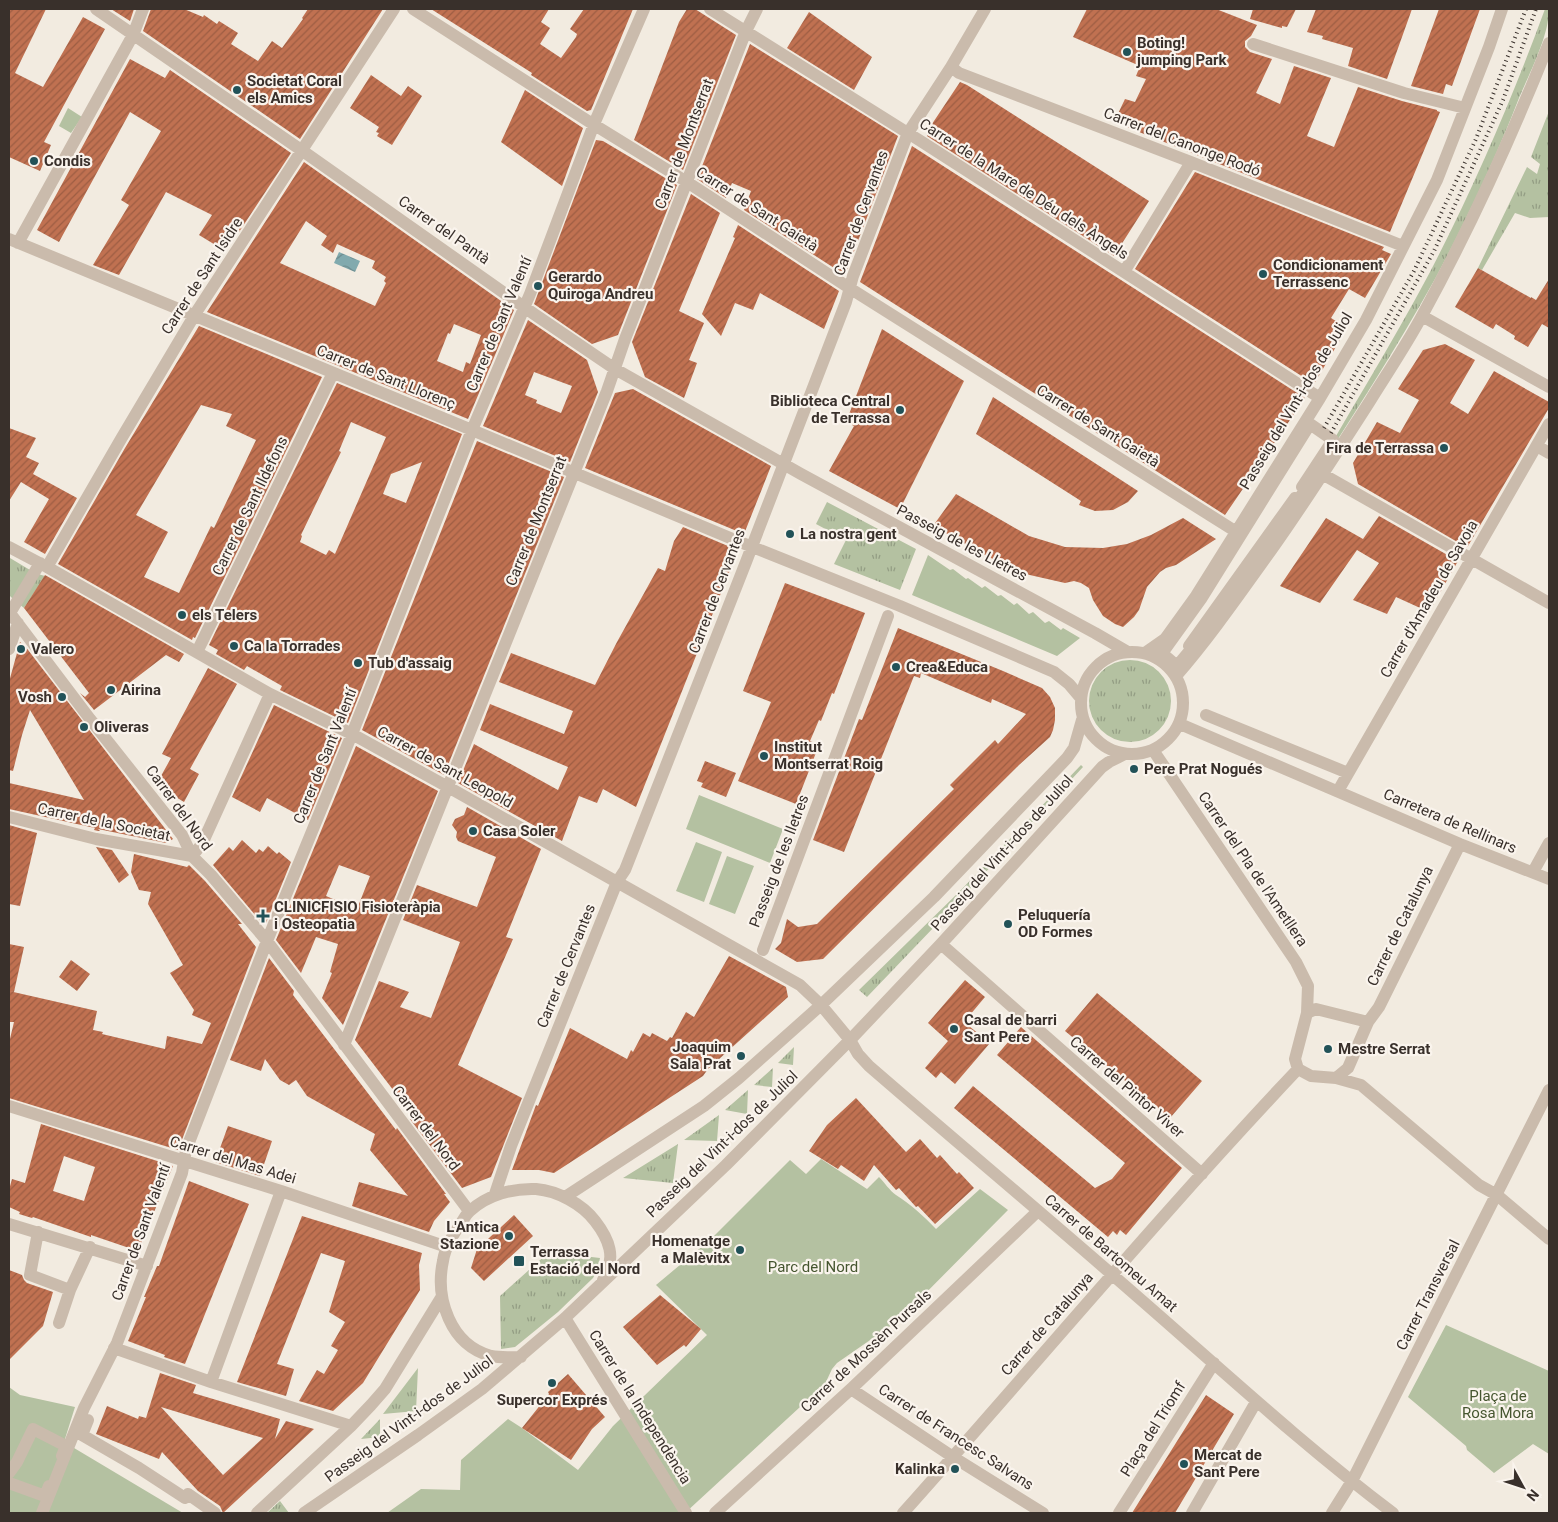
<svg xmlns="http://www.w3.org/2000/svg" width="1558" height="1522" viewBox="0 0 1558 1522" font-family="Roboto,sans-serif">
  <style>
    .grass { fill: url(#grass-tufts) }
    .green { fill: #b4c1a1 }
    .water { fill: url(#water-waves) }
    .building { fill: url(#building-hatch); fill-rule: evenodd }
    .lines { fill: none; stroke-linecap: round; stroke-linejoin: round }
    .minor { stroke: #cabbac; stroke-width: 12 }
    .rail { stroke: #39302b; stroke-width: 4; stroke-dasharray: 1 4; stroke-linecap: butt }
    .poi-dot { fill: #225258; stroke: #faf4ed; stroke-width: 2 }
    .labels { text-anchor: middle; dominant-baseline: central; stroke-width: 4.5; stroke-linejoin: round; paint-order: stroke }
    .poi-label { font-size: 15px; font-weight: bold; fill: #39302b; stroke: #faf4ed; text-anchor: start }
    .street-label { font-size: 15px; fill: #39302b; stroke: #faf4ed }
    .park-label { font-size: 15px; fill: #465630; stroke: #faf4ed }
  </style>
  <defs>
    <pattern id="grass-tufts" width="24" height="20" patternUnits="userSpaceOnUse" patternTransform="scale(1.25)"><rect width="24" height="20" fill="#b4c1a1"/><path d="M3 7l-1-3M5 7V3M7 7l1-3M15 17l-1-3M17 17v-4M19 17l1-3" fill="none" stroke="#939d83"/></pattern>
    <pattern id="water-waves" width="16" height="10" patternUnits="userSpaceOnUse" patternTransform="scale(1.25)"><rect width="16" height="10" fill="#81aaae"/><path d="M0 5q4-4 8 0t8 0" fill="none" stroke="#6b8b8e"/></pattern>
    <pattern id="building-hatch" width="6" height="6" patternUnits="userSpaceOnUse" patternTransform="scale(1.25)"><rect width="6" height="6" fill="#c07151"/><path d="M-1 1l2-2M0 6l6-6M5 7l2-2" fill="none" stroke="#9d5d43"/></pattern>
  </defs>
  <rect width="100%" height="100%" fill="#f2ebe0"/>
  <path class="grass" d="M1545,9H1549C1549,36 1530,72 1519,98C1495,160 1466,221 1435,279C1395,351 1350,420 1306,489C1346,416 1391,346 1430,272C1474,187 1512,99 1545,9Z
    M1549,111V217L1530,218L1515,213L1482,270L1478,268L1527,167L1537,174L1540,164L1531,157Z
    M827,502L916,549L900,590L834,564L846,540L816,524Z
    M10,558L30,570L13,599L9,595V560Z
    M38,574L45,576L24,608L19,604Z
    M1089 701a41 41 0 1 1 82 0a41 41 0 1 1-82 0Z
    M1081,765L1083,767L959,901L867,997L859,990L959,892Z
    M794,1047L793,1065L778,1063Z
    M773,1068L772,1087L754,1085Z
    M748,1090L747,1114L725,1110Z
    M719,1115L717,1141L684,1140Z
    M678,1144L673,1183L623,1178Z
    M549,1252L600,1258L597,1271L593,1278L558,1312L515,1347L501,1349L500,1296Z
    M418,1368L416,1411L383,1414Z
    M380,1419V1437L361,1439Z
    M280,1501L289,1513H267Z"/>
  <path class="green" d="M68,108L82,117L71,133L59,126Z
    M928,555L950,570L953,569L966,579L968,578L982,588L985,586L998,596L1001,595L1014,605L1017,603L1029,614L1033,612L1045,623L1049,621L1061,630L1063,628L1080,638L1057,656L912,595Z
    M699,795L783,829L770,863L686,829Z
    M696,842L722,852L704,902L676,891Z
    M727,856L754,866L735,914L709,904Z
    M821,1159L867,1189L879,1177C884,1182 890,1191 896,1195C910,1204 924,1216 936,1229L980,1189L1008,1210L899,1320L837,1363L832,1369L825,1384L685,1513H387L421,1489L460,1490L461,1460L508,1419L522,1428L578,1470L613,1426L707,1335L656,1285L711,1239L790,1160L806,1174Z
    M1446,1325L1549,1371V1454L1533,1444L1494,1473L1467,1450L1466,1446L1408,1397Z
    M9,1387L20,1395L75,1407L64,1442L183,1513H9Z"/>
  <path class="water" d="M339,252L360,261L355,272L334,263Z"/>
  <path class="building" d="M9,9H46L15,73L43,87L83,17L105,29L44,142L51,145L40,171L9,157Z
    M111,9H134L130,21Z
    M151,9H184L203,17L204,15L217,24L219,21L238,33L231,44L258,61L272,41L282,48L303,19L302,18L308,9H383L300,139L143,31Z
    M431,9H549L541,22L550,28L540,44L561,58L576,37L577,34L570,29L584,9H633L591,110L587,111L531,75L532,73Z
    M687,9H695L736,35L683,170L634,140L679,22Z
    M1087,9H1216L1257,25L1251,36L1245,41V47L1250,52L1272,59L1256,93L1280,104L1294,66L1331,78L1307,136L1334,147L1358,87L1402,101L1437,110V111L1440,112L1390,232L1114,122L1125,99L1135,102L1146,79L1136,76L1140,66L1073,37Z
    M1253,9H1296L1287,27L1282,26V28L1250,19Z
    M1316,9H1412L1387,79L1348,66L1353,48L1322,39L1323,36L1307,32Z
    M1439,9H1480L1452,86L1446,84L1443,94L1411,86Z
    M809,12L872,57L854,90L787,48Z
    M750,44L898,136L845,275L744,210L751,191L732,183L726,198L697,179Z
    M130,59L165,78L170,70L291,153L239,232L230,226L217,246L199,235L212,215L166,192L119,275L93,265L129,205L121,200L161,131L130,112L59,242L37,230Z
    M371,75L401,96L408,86L422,96L392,145L377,136L379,133L376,132L379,127L350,108Z
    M960,82L967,85L1149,201L1114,256L927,136L931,128L930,127Z
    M525,90L583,128L562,186L501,142Z
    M596,140L603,141L677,185L618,335L592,344L534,304Z
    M912,146L1305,398L1225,515L860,282Z
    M304,162L514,310L468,419L207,312ZM306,221L327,236L321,245L333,253L337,244L375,261L372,268L386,277L384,281L386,283L375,306L280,263ZM454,324L481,335L470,364L466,362L463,372L437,361L448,333L450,334Z
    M1195,172L1384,247L1382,250L1391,254L1365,298L1349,289L1331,318L1347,328L1314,384L1135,269Z
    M691,194L720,213L679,311L704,323L689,360L697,363L684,398L645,377L632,342Z
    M738,225L839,291L824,329L760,293L753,310L735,303L721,336L702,314L735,238L733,237Z
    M1478,268L1531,298V297L1536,300L1549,279V328L1542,324L1528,347L1514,339L1515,336L1496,324L1493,329L1455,307Z
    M528,320L587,360L598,392L570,462L483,426ZM534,372L572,386L561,413L536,403L537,400L525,395Z
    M199,326L322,377L195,638L193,637L192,640L58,564L125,448ZM201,405L232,414L226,426L256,440L214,528L211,526L179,593L144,577L168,532L136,515Z
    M882,329L964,381L900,509L829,471L854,426L846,422Z
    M1445,344L1475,360L1450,403L1468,414L1494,371L1549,402V408L1468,546L1466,547L1358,484L1353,463L1377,422L1400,433L1419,400L1398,389L1423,350Z
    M337,383L462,434L348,723L280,690L282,686L247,666L244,670L216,654L218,650L209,645ZM351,422L386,437L335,554L329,550L326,555L300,542L302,536L301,535L341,452L339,451ZM422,462L406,503L383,494L391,474Z
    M633,389L771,466L744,534L585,468L615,393Z
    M993,397L1138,491L1128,502L1113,510L1095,511L1079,505L1081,501L976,434Z
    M9,428L36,438L26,457L39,463L33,474L77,498L45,554L24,542L49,499L21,482L9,501Z
    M477,441L564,477L444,775L362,730Z
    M956,494L1029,536L1065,547L1103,548L1127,544L1151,535L1183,518L1216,539L1176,565L1166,568L1160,572L1147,587L1139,610L1134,617L1123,627L1115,624L1103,616L1093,600L1089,588L1081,583L1074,581L1065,583L1021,573L989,557L933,526Z
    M1379,516L1458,561L1429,612L1396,597L1387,614L1353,600L1379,563L1357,550L1320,603L1280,586L1326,518L1363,539Z
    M683,527L735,549L736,555L636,807L603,789L597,803L579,796L562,841L458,783L474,744L558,790L568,767L480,730L490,704L564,734L573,711L499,682L511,653L595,685L617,642L658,568L665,571L674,541Z
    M45,575L184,654L179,662L166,655L94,710L80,693L85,697L89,693L24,608Z
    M785,583L865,613L834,694L832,693L821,721L819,720L810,741L819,745L796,804L738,781L771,702L743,691Z
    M898,628L1003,671L1042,688L1050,697L1055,708V720L1053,730L1050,737L1019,765L823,959L797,962L775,949L781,943L787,919L798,927L817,924L954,789L950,785L995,740L998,744L1026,714L992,699L991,703L921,673L920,678L914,676L844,852L813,840L859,719L862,720Z
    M20,642L25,646L173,839L166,843L98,829L100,831H98L94,830L95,828L9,809V783L84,800L30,710L22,735L13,771L9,770V682Z
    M208,668L237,684L190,769L199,774L184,802L156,785L171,758L162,754Z
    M274,705L342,738L308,820L267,798L260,812L232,797Z
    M356,746L438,791L343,1025L322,998L332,973L330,972L338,944L316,937L301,973L276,940ZM339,865L370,876L357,909L326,896Z
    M705,761L736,773L726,797L701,787L703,783L697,781Z
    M467,807L541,849L506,937L513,939L458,1065L522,1098L491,1177L462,1188L410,1119L413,1116L355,1040L379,981L409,992L400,1007L431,1018L460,942L403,920L417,885L477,907L496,857L458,841L456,837L457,832L452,825L455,819L464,815Z
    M9,825L37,833L20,906L9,904Z
    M242,840L256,853L259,849L263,852L268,846L277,854L279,852L291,862L266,923H262L213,865L229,847L233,851Z
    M96,847L112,850L129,875L119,883Z
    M134,854L187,867L189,865L205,881L242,924H238L256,947L178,1150L9,1098V1043L14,1022H9V991L97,1011L93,1030L103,1032L102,1034L165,1049L167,1036L202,1044L211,1023L192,1015L194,1010L170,973L183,965L148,904L151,892L139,890L131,872Z
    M9,944L24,947L14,992L9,991Z
    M729,956L786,987L788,997L708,1069L703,1076L554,1173L539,1170H512L536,1105L538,1106L570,1028L627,1059L631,1050L633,1052L643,1033L650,1037L652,1033L667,1041L670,1037L672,1038L686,1012L694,1017Z
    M269,958L294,991L293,995L296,999L396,1130L397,1128L446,1194H444L450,1202L434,1221L429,1232L352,1206L359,1182L408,1196L370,1150L375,1134L307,1096L296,1080L289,1085L280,1080L265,1059L261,1071L230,1060Z
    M71,960L90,974L77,991L59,977Z
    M965,980L985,997L964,1022L990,1043L955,1084L941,1072L936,1078L925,1068L948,1041L928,1023Z
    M1097,993L1202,1081L1170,1118L1065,1031Z
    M1021,1027L1182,1168L1126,1235L1120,1230L1117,1235L1113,1231L1108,1237L954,1108L973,1086L1095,1188L1112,1179L1125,1163L997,1055Z
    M856,1098L906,1152L920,1139L937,1158L940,1155L957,1174L959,1172L974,1188L935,1224L918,1206L916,1207L899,1188L896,1190L874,1165L864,1181L841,1165L838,1169L809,1151L827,1125Z
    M41,1124L173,1166L138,1251L91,1235V1237L33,1217L32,1218L19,1214L20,1212L9,1207V1190L12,1179L25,1183ZM64,1156L95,1167L84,1201L53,1191Z
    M228,1126L272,1141L260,1176L215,1162Z
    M189,1181L249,1204L185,1364L164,1357L165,1355L128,1341L146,1297H144L157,1266H159Z
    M514,1215L533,1236L484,1281L471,1268L477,1249Z
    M302,1216L422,1253L419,1265L420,1290L363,1383L333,1411L299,1401L317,1370L324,1374L338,1350L331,1346L345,1322L329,1312L345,1261L321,1253L277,1364L294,1369L286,1396L237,1382Z
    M9,1270L22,1275L24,1280L27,1283L53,1292L43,1326L9,1360Z
    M660,1295L701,1329L686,1347L684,1345L657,1365L623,1327Z
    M160,1373L196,1385L193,1393L280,1419L275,1439L286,1421L314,1429L223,1513L220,1506L198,1491L162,1452L159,1459L96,1434L107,1406L138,1419L139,1416L146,1418ZM161,1407L223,1426L263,1438L223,1475Z
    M568,1374L605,1417L592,1429L571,1460L522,1428L549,1394L548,1392Z
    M1206,1395L1234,1414L1175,1513H1132Z"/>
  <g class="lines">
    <path class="minor" d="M96,9L307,154L534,314L615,369L801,474L1095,633L1126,651
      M413,9L588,121L687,182L851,289L1235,531
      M710,9L919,140L1320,398
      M1253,44L1404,93L1465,108
      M951,67L959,73L1191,162L1403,246
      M9,239L472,430L735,540L900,606L1054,672L1069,684L1080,697
      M18,243L133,35L143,9
      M1124,272L1191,162
      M1422,316L1549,387
      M1310,424L1333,440L1302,487L1306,489L1298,500L1295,498L1189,646L1192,648L1177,666L1163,654V652L1201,599Z
      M1537,446L1549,453
      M1324,475L1549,603
      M9,547L47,567L270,694L352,734L448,787L800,985L821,1005L850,1040L858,1054L869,1066C959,1144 1050,1220 1139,1298C1223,1371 1304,1446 1393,1513
      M40,563L10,613L90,719L182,835L192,856L211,875L267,941L469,1211
      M47,567L121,439L197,311L394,9
      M9,649L18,623
      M1081 703a51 51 0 1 1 102 0a51 51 0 1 1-102 0Z
      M197,652L333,373
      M1145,653L1165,639L1196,596L1320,398L1366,320L1437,180L1489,47L1502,9
      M1176,676C1210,637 1241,592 1272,549C1306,501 1338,451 1370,401C1388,372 1407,344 1423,314C1471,226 1512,136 1549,43
      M1206,715L1348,773
      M1180,724L1460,844L1549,879
      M1153,750L1296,962L1308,986L1307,1013
      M1338,791L1549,424
      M9,817L96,839L192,856
      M192,856L202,844L270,694
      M1533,872L1549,843
      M941,944L1202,1174
      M763,950L888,616
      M1316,1009L1368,1022L1348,1068L1336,1078L1311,1076L1298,1069L1295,1059L1307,1013Z
      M1368,1022L1379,1007L1460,844
      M344,1045L607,391L625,339L746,31L757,9
      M1336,1078L1361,1085L1479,1185L1497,1195L1549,1239
      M9,1106L281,1191L447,1247
      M495,1194L511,1146L617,882L625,870L746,562L846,302L853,276L908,133L951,67L985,9
      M565,1197L704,1106L739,1078L821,1005L934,897L1067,758L1074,748L1082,720
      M9,1224L147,1266
      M38,1232L30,1275L70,1290
      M565,1318L686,1513
      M59,1323L70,1290L90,1247
      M114,1348L211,1382L351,1426
      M521,1357C511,1357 501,1358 491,1356C450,1345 435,1298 443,1261C445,1247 453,1235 461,1223C464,1219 466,1214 470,1211C487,1195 513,1188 536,1189C558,1191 582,1204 595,1221C609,1239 617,1258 603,1280
      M211,1382L281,1191
      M851,1389L953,1457L1043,1513
      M88,1420L82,1435L139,1468L185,1498L188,1494L215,1513
      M9,1473L17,1462L33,1429L66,1446L62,1456
      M9,1483L45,1496L49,1486
      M42,1513L84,1408L117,1343L182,1173L186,1150L267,941L352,734L472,430L530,294L594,124L644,9
      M257,1513L351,1426L371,1405L385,1389L441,1298
      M304,1513L418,1435L482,1389L565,1318L726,1165L850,1040L941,944L1102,767L1109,762L1123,755
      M715,1513L851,1389L1038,1211
      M903,1513C1035,1365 1162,1213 1298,1069
      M1119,1513L1214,1363
      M1192,1513L1256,1402
      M1332,1513L1352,1481L1549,1090"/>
    <path class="rail" d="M1324,428L1414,271L1476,139L1526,9
      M1331,433L1434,251L1503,100L1536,9"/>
  </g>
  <g class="poi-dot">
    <circle cx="1127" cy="52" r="5"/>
    <circle cx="237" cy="90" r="5"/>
    <circle cx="34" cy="161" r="5"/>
    <circle cx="1263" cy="274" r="5"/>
    <circle cx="538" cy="286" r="5"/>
    <circle cx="900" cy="410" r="5"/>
    <circle cx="1444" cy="448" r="5"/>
    <circle cx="790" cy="534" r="5"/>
    <circle cx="182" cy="615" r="5"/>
    <circle cx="234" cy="646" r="5"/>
    <circle cx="21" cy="649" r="5"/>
    <circle cx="358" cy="663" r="5"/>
    <circle cx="896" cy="667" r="5"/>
    <circle cx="111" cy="690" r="5"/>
    <circle cx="62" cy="697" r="5"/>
    <circle cx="84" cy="727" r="5"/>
    <circle cx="764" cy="756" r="5"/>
    <circle cx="1134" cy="769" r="5"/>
    <circle cx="473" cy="831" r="5"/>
    <path d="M260.5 908.5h5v5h5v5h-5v5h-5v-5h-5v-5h5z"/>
    <circle cx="1008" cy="924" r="5"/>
    <circle cx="954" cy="1029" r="5"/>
    <circle cx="1328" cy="1049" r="5"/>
    <circle cx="741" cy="1056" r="5"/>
    <circle cx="509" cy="1236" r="5"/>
    <circle cx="740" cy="1250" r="5"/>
    <rect x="513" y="1255" width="12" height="12" rx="2.5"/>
    <circle cx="552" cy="1383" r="5"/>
    <circle cx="1184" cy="1464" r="5"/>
    <circle cx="955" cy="1469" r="5"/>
  </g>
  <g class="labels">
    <g class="poi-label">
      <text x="1137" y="43">Boting!<tspan x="1137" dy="17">jumping Park</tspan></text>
      <text x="247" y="81">Societat Coral<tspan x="247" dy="17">els Amics</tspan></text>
      <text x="44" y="161">Condis</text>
      <text x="1273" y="265">Condicionament<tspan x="1273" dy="17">Terrassenc</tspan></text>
      <text x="548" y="277">Gerardo<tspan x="548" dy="17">Quiroga Andreu</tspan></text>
      <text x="890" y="401" text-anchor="end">Biblioteca Central<tspan x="890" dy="17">de Terrassa</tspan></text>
      <text x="1434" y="448" text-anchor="end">Fira de Terrassa</text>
      <text x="800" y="534">La nostra gent</text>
      <text x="192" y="615">els Telers</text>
      <text x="244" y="646">Ca la Torrades</text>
      <text x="31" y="649">Valero</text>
      <text x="368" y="663">Tub d'assaig</text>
      <text x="906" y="667">Crea&amp;Educa</text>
      <text x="121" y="690">Airina</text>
      <text x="52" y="697" text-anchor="end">Vosh</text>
      <text x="94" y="727">Oliveras</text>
      <text x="774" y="747">Institut<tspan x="774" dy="17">Montserrat Roig</tspan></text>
      <text x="1144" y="769">Pere Prat Nogués</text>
      <text x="483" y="831">Casa Soler</text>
      <text x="274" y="907">CLINICFISIO Fisioteràpia<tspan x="274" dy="17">i Osteopatia</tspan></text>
      <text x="1018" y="915">Peluquería<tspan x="1018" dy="17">OD Formes</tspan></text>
      <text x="964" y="1020">Casal de barri<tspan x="964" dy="17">Sant Pere</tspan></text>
      <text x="731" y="1047" text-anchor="end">Joaquim<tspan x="731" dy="17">Sala Prat</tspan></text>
      <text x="1338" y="1049">Mestre Serrat</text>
      <text x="499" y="1227" text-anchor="end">L'Antica<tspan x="499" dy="17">Stazione</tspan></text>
      <text x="730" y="1241" text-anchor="end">Homenatge<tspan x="730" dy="17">a Malèvitx</tspan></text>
      <text x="530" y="1252">Terrassa<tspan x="530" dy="17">Estació del Nord</tspan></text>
      <text x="552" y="1400" text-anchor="middle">Supercor Exprés</text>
      <text x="1194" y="1455">Mercat de<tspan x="1194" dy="17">Sant Pere</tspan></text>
      <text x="945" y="1469" text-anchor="end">Kalinka</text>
    </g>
    <g class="street-label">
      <text transform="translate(1182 142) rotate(21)">Carrer del Canonge Rodó</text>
      <text transform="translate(684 144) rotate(-69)">Carrer de Montserrat</text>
      <text transform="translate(1024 189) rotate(33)">Carrer de la Mare de Déu dels Àngels</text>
      <text transform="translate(757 209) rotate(33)">Carrer de Sant Gaietà</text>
      <text transform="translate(861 213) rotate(-70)">Carrer de Cervantes</text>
      <text transform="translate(444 230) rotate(35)">Carrer del Pantà</text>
      <text transform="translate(202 276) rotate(-57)">Carrer de Sant Isidre</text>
      <text transform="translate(499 324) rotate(-67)">Carrer de Sant Valentí</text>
      <text transform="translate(386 377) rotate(22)">Carrer de Sant Llorenç</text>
      <text transform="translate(1296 401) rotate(-59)">Passeig del Vint-i-dos de Juliol</text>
      <text transform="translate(1098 426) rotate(32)">Carrer de Sant Gaietà</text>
      <text transform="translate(250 506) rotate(-64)">Carrer de Sant Ildefons</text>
      <text transform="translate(536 521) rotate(-68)">Carrer de Montserrat</text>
      <text transform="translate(962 543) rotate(28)">Passeig de les Lletres</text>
      <text transform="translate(717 591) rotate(-69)">Carrer de Cervantes</text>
      <text transform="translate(1429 599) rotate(-60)">Carrer d'Amadeu de Savoia</text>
      <text transform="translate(325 756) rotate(-68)">Carrer de Sant Valentí</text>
      <text transform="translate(445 767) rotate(29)">Carrer de Sant Leopold</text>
      <text transform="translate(179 808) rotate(54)">Carrer del Nord</text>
      <text transform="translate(1450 821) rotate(23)">Carretera de Rellinars</text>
      <text transform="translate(104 822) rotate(12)">Carrer de la Societat</text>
      <text transform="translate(1002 853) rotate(-48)">Passeig del Vint-i-dos de Juliol</text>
      <text transform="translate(779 861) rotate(-69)">Passeig de les lletres</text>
      <text transform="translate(1253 869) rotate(56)">Carrer del Pla de l'Ametllera</text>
      <text transform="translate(1400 926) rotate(-64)">Carrer de Catalunya</text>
      <text transform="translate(566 966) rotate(-68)">Carrer de Cervantes</text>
      <text transform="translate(1127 1087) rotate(41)">Carrer del Pintor Viver</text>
      <text transform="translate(426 1128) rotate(53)">Carrer del Nord</text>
      <text transform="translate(722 1144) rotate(-44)">Passeig del Vint-i-dos de Juliol</text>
      <text transform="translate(233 1160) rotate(17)">Carrer del Mas Adei</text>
      <text transform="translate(141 1232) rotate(-70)">Carrer de Sant Valentí</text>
      <text transform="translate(1111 1253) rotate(41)">Carrer de Bartomeu Amat</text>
      <text transform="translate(1428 1295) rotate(-63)">Carrer Transversal</text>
      <text transform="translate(1047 1324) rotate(-49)">Carrer de Catalunya</text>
      <text transform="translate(866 1351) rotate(-43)">Carrer de Mossèn Pursals</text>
      <text transform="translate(640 1407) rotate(58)">Carrer de la Independència</text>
      <text transform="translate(409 1419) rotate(-36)">Passeig del Vint-i-dos de Juliol</text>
      <text transform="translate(1153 1429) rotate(-58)">Plaça del Triomf</text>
      <text transform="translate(956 1437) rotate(33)">Carrer de Francesc Salvans</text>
    </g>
    <g class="park-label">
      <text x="813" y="1267">Parc del Nord</text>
      <text x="1498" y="1396">Plaça de<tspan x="1498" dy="17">Rosa Mora</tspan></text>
    </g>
  </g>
  <rect width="1558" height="1522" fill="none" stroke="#39302b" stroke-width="20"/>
  <g transform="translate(1523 1487) rotate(130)" stroke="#faf4ed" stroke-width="4" paint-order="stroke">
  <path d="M0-4L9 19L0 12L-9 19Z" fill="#39302b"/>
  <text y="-8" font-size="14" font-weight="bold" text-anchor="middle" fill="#39302b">N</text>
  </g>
</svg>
